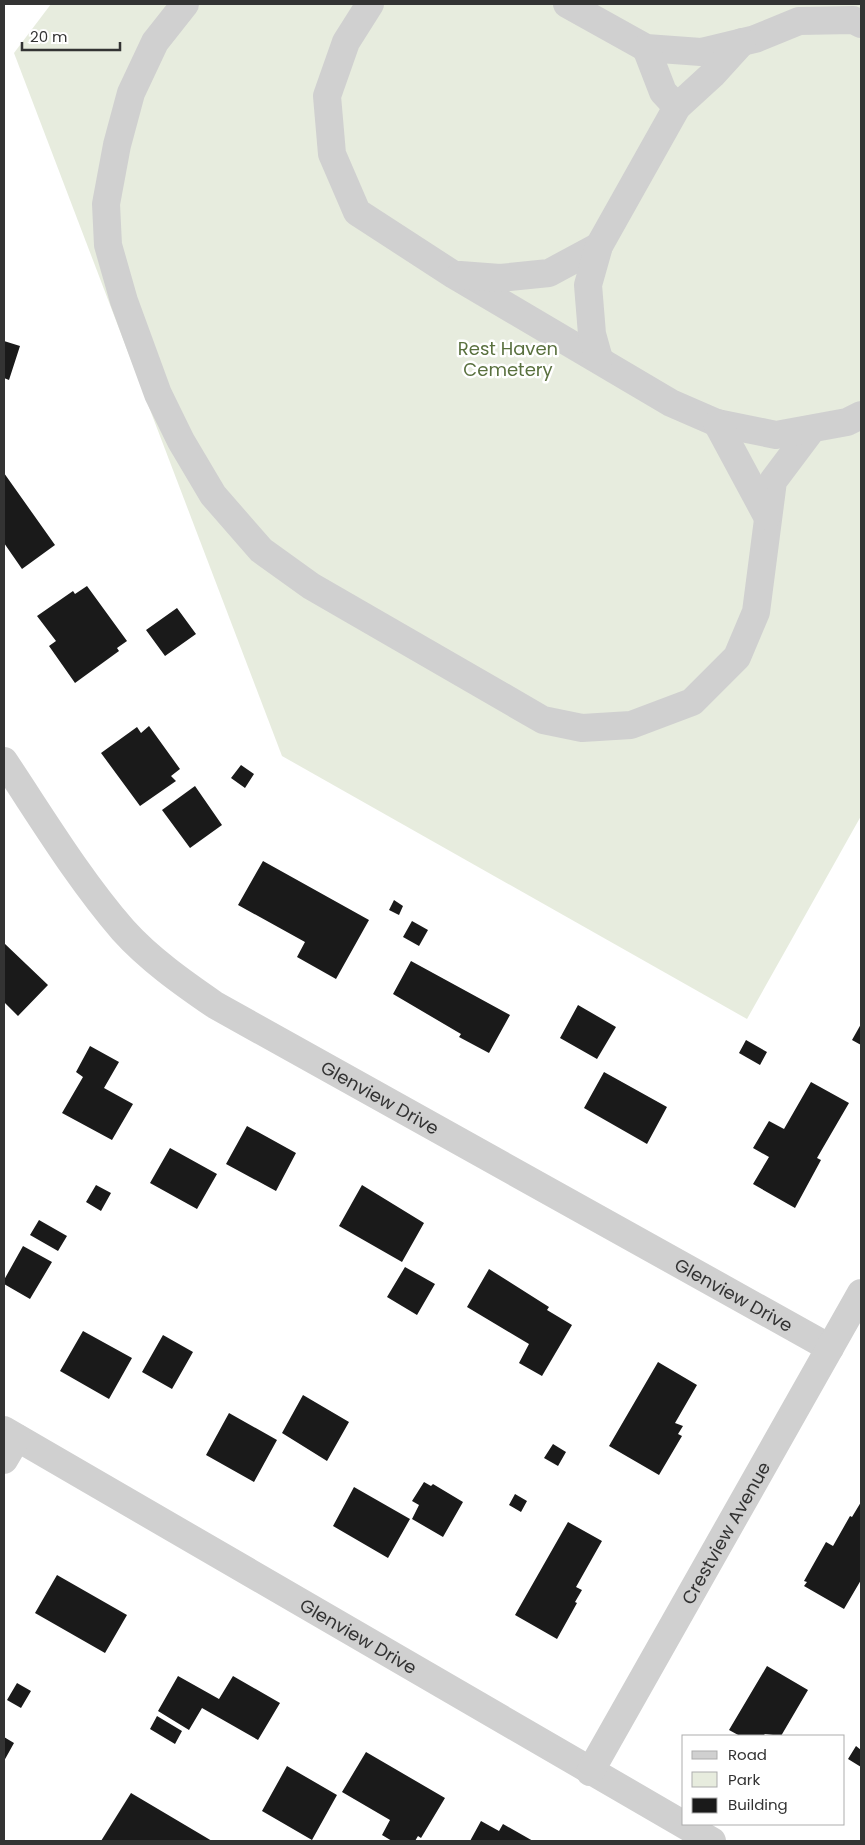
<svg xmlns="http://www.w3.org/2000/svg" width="865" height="1845" viewBox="0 0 865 1845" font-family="Poppins,sans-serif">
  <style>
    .green { fill: #e7ecde }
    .building { fill: #1a1a1a }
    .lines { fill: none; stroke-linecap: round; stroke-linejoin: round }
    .minor { stroke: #d0d0d0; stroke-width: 28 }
    .labels { text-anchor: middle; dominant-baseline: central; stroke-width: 5; stroke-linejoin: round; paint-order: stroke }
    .park-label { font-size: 18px; fill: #59703e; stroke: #fff }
    .street-label { font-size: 18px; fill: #333; stroke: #fff }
  </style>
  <rect width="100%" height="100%" fill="#fff"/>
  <path class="green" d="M51,4H861V816L747,1019L282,756L14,53Z"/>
  <path class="building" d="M4,341L20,346L9,380L4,378Z
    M4,473L55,545L22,569L4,543Z
    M87,586L127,641L117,648L119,651L75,683L49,646L56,641L37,616L73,591L75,594Z
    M177,608L196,634L165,656L146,630Z
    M149,726L180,769L171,776L176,781L140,806L101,753L137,727L141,733Z
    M241,765L254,774L245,788L231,778Z
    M195,786L222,825L190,848L162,810Z
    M263,861L369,920L336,979L297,957L305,942L238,905Z
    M394,900L403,906L399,915L389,910Z
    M412,921L428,930L419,946L403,937Z
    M4,943L48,985L18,1016L4,1002Z
    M411,961L510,1015L489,1053L459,1037L461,1034L393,994Z
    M578,1005L616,1027L597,1059L560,1038Z
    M861,1024V1045L852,1040Z
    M746,1040L767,1052L760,1065L739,1053Z
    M90,1046L119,1062L104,1088L133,1104L112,1140L62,1113L83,1077L76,1072Z
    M604,1072L667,1107L647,1144L584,1108Z
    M811,1082L849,1103L817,1158L821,1160L795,1208L753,1184L769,1157L753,1148L769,1121L784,1129Z
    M247,1126L296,1153L276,1191L226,1164Z
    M170,1148L217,1174L197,1209L150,1183Z
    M96,1185L111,1193L101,1211L86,1202Z
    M362,1185L424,1223L402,1262L339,1226Z
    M39,1220L67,1236L58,1251L30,1235Z
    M23,1246L52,1262L30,1299L4,1284V1280Z
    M405,1267L435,1284L417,1315L387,1297Z
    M489,1269L549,1307L547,1310L572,1325L542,1376L519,1363L529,1344L467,1307Z
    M83,1331L132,1358L109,1399L60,1371Z
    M163,1335L193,1352L172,1389L142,1372Z
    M658,1362L697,1385L675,1423L683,1426L678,1434L682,1436L659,1475L609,1446Z
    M303,1395L349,1422L327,1461L282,1433Z
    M229,1413L277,1440L254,1482L206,1455Z
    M553,1444L566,1452L558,1466L544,1458Z
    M424,1482L431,1486L433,1484L463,1502L443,1537L412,1519L419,1505L412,1501Z
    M354,1487L410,1519L388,1558L333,1526Z
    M515,1494L527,1501L521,1512L509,1505Z
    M861,1502V1580L844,1609L804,1586L807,1582L804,1581L826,1542L833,1546L850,1516L852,1517Z
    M568,1522L602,1541L576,1587L582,1590L575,1602L577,1603L557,1639L515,1615Z
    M57,1575L127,1615L105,1653L35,1613Z
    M767,1666L808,1690L781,1736L765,1734L763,1736H740L729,1730Z
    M178,1676L219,1699L233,1676L280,1703L258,1740L202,1708L189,1730L158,1711Z
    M17,1683L31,1691L21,1708L7,1700Z
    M157,1716L182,1731L175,1744L150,1729Z
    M4,1737L14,1743L4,1761Z
    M856,1746L861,1750V1767L848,1759Z
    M366,1752L445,1798L421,1838L418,1836L415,1841H392L382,1835L390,1820L342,1792Z
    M287,1766L337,1795L312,1840L262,1811Z
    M131,1793L212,1841H101Z
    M481,1821L499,1831L503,1824L533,1841H470Z"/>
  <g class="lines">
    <g class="minor">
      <path d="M185,4L155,42L131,93L117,145L106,204L108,245L124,301L158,394L181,441L213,495L261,550L311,586L543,720L582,728L631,725L692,702L737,657L756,612L773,481L812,429"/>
      <path d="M370,4L346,42L327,96L332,154L357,212L454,275L671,403L717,423L776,435L847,422L861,415"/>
      <path d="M567,4L646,48L701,52L755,39L799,21L853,20L861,24"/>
      <path d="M646,48L663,92L677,107"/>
      <path d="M460,275L500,278L549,273L599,246"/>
      <path d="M599,359L592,334L588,285L599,246L677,107L712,75L742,42"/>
      <path d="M717,423L767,516"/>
      <path id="s1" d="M4,761C42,818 78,878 123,930C149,959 183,983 215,1005L830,1348"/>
      <path id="s2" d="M4,1430L712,1841"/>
      <path d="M4,1460L17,1438"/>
      <path id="s3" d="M590,1772L861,1293"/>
    </g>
  </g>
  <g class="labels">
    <g class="park-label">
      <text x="508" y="348">Rest Haven<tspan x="508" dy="21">Cemetery</tspan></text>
    </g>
    <g class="street-label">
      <text stroke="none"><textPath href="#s1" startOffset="515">Glenview Drive</textPath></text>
      <text stroke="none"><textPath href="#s1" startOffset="920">Glenview Drive</textPath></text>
      <text stroke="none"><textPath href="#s3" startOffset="275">Crestview Avenue</textPath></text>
      <text stroke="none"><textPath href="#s2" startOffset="410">Glenview Drive</textPath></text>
    </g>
  </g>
  <rect width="865" height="1845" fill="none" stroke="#333333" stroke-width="10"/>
  <rect x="682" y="1735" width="162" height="90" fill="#ffffff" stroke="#adadad"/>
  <rect x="692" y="1751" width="25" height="8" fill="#d0d0d0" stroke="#adadad"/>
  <text x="728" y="1760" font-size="15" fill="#333333">Road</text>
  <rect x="692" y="1772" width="25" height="15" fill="#e7ecde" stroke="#adadad"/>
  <text x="728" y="1785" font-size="15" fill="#333333">Park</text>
  <rect x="692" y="1798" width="25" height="15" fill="#1a1a1a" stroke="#adadad"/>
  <text x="728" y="1810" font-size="15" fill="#333333">Building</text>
  <path d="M22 42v8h98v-8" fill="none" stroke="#333333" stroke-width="2.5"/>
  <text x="30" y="42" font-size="15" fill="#333333" stroke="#ffffff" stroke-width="4" paint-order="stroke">20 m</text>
</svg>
